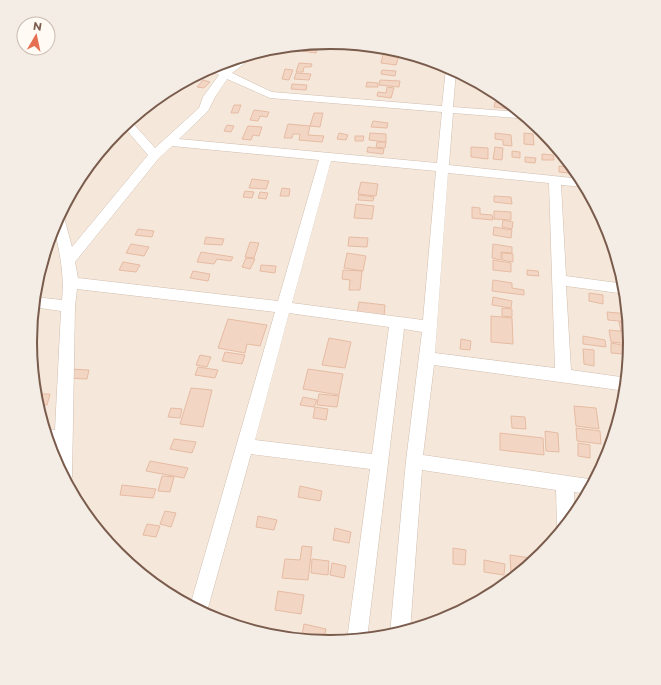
<svg xmlns="http://www.w3.org/2000/svg" width="661" height="685" viewBox="0 0 661 685" font-family="Montserrat,sans-serif">
  <style>
    .residential { fill: #f5e8da }
    .building { fill: #f3d5c3; stroke: #e6bba3 }
    .lines { fill: none; stroke-linecap: round; stroke-linejoin: round }
    .minor-casing { stroke: #d1beb0; stroke-width: 1 }
    .minor { fill: #fff; fill-rule: evenodd }
    .rim { fill: none; stroke: #7a5c4d; stroke-width: 2 }
  </style>
  <rect width="100%" height="100%" fill="#fdf6ec"/>
  <path class="residential" d="M30 342a300 300 0 1 1 600 0a300 300 0 1 1-600 0Z"/>
  <path class="building" d="M304,47L317,49L316,53L302,51Z
    M383,54L399,56L396,65L381,63Z
    M299,63L312,64L311,67H304L303,72H296Z
    M285,69L293,70L289,80L282,79Z
    M382,70L396,71L395,76L381,74Z
    M296,73L311,74L309,80L294,79Z
    M203,80L210,82L204,88L197,87Z
    M380,80L400,81L399,87L379,85Z
    M367,82L378,83V87H366Z
    M292,84L307,85L306,90L291,89Z
    M387,87L394,88L391,98L377,96L378,92L386,93Z
    M495,102L510,104V109L494,107Z
    M234,105H241L238,113H231Z
    M254,110L269,112L267,117L260,116L258,121L250,120Z
    M314,113H323L320,127L310,126Z
    M373,121L388,123L387,128L371,127Z
    M288,124L310,126L308,135L324,136L322,142L299,140L300,134H293L292,138H284Z
    M227,125L234,126L231,132L224,131Z
    M248,126L262,127L259,136L253,135L251,140L242,139Z
    M339,133L348,135L346,140L337,139Z
    M370,133L386,134V142L369,140Z
    M495,133L511,135L512,146L503,145V140L495,139Z
    M524,133L533,134L534,145L524,144Z
    M355,136H364L363,141H355Z
    M377,142H386L385,148L376,147Z
    M368,147L384,149L383,154L367,152Z
    M471,147L488,148V159L471,157Z
    M495,147L503,148L502,160L493,159Z
    M512,151L520,152V158L512,157Z
    M558,152H561L568,160H559Z
    M542,154L553,155L554,160H542Z
    M525,157L536,158L535,163L525,162Z
    M559,166L574,168L576,174L559,172Z
    M252,179L269,181L266,189L249,188Z
    M361,182L378,184L376,196L358,194Z
    M282,188L290,189L289,196H280Z
    M245,191L254,192L252,198L243,197Z
    M260,192L268,193L266,199L258,198Z
    M359,195L374,197L373,201L358,200Z
    M494,196L511,197L512,204L494,202Z
    M356,204L374,206L372,219L354,218Z
    M472,207L480,208V214L492,215L493,220L472,218Z
    M494,211L511,212V220L494,219Z
    M503,220L513,222L512,229L502,227Z
    M494,227L512,230L511,238L493,235Z
    M138,229L154,231L152,237L135,235Z
    M206,237L224,239L222,245L204,244Z
    M349,237L368,238L367,247L348,246Z
    M250,242L259,243L254,258L245,257Z
    M131,244L149,247L144,256L126,253Z
    M493,244L512,247V253L501,252V260L492,258Z
    M201,252L233,257L231,261L217,259L214,264L197,262Z
    M347,253L366,256L363,271L344,268Z
    M502,253L513,254V262L502,260Z
    M246,258L255,259L250,269L242,267Z
    M493,260L511,263V272L493,270Z
    M123,262L140,265L136,272L119,270Z
    M261,265L276,266L275,273L260,271Z
    M343,270L362,271L360,290H349L350,280L342,279Z
    M527,270L538,271L539,276L527,275Z
    M193,271L210,274L208,281L190,278Z
    M493,280L512,283V288L524,290V295L492,291Z
    M589,293L603,295V304L589,301Z
    M493,297L512,301L511,308L492,305Z
    M359,302L385,305L384,317L357,314Z
    M502,308L512,309V317L502,316Z
    M607,312L628,314L629,322L608,320Z
    M491,316L512,318L513,344L491,342Z
    M228,319L267,325L260,346L247,344L245,353L218,348Z
    M619,322L629,323L630,332L621,331Z
    M609,330L630,332L631,344L611,342Z
    M583,336L605,340L606,347L583,344Z
    M329,338L351,342L345,368L322,365Z
    M461,339L471,341L470,350L460,349Z
    M611,343L622,345L623,354L611,353Z
    M583,349L594,350V366L584,364Z
    M225,352L245,355L242,364L222,361Z
    M200,355L211,357L207,367L196,365Z
    M198,367L218,370L215,378L195,375Z
    M69,369L89,370L87,379L66,378Z
    M308,369L343,374L339,395L303,389Z
    M191,388L212,390L203,427L180,424Z
    M35,394H50L47,405H37Z
    M319,394L339,396L337,407L317,405Z
    M303,397L317,400L314,407L300,405Z
    M574,406L596,408L599,429L576,426Z
    M315,407L328,409L326,420L313,418Z
    M171,408L182,409L180,418L168,417Z
    M511,416L525,417L526,429L512,428Z
    M576,428L600,431L601,444L577,441Z
    M545,431L558,433L559,452L546,451Z
    M500,433L543,438L544,455L500,450Z
    M174,439L196,442L192,453L170,449Z
    M578,443L590,445V458L578,456Z
    M150,461L188,468L184,478L146,471Z
    M162,476L174,477L170,492L158,491Z
    M122,485L156,489L153,498L120,495Z
    M300,486L322,491L320,501L298,497Z
    M165,511L176,513L171,527L160,524Z
    M258,516L277,520L274,530L256,527Z
    M147,524L160,526L156,537L143,535Z
    M335,528L351,532L349,543L333,540Z
    M302,546L312,547L308,580L282,578L285,559L300,560Z
    M453,548L466,550L465,565L453,564Z
    M510,555L538,559L519,575L511,574Z
    M312,559L329,561L328,575L311,573Z
    M484,560L505,564L504,575L484,572Z
    M332,563L346,566L344,578L330,575Z
    M156,586L170,590L168,595L163,592Z
    M484,590L497,593L483,600Z
    M278,591L304,595L301,614L275,610Z
    M304,624L326,629L323,642L301,640Z
    M271,630L298,636L297,640L270,637Z"/>
  <g class="lines">
    <defs>
      <path id="minor" d="M253,53L254,55L253,57L232,73L272,92L442,106L446,68L447,66L456,71L453,107L521,112L529,119L453,113L449,165L582,179L586,187L561,185L566,276L625,284L626,294L566,286L571,370L628,378L626,391L434,365L423,455L596,480L588,494L574,492L575,516L561,533L557,526L556,490L422,470L410,631L391,637L390,634L406,461L422,332L404,329L367,639L348,641L347,640L370,469L251,454L206,615L190,606L275,312L77,289L75,306L72,477L69,483L67,484L55,461V444L48,443L44,428L55,430L61,311L33,307L35,297L62,300C65,274 59,251 54,226L61,213L64,217L72,247L148,155L123,126L130,120L155,148L199,108L203,97L219,75L208,69L216,65L224,69L239,58ZM227,79L270,98L442,112L437,163L179,139L208,111L215,97ZM172,146L319,160L278,301L78,278L75,262L159,158ZM331,161L436,171L423,320L292,303ZM448,173L549,183L555,368L435,353ZM289,313L389,327L372,454L255,440Z"/>
    </defs>
    <use href="#minor" class="minor-casing"/>
    <use href="#minor" class="minor"/>
  </g>
  <path d="M0 0H661V685H0ZM37 342a293 293 0 1 1 586 0a293 293 0 1 1-586 0Z" fill="#f4ede6" fill-rule="evenodd"/>
  <path class="rim" d="M37 342a293 293 0 1 1 586 0a293 293 0 1 1-586 0Z"/>
  <g transform="translate(36 36) rotate(9)"><circle r="19" fill="#fffaf3" stroke="#cabbb1"/>
  <path d="M0-3L7 15L0 10L-7 15Z" fill="#e76f51"/>
  <text y="-6" font-size="11" font-weight="bold" text-anchor="middle" fill="#7a5c4d">N</text>
  </g>
</svg>
